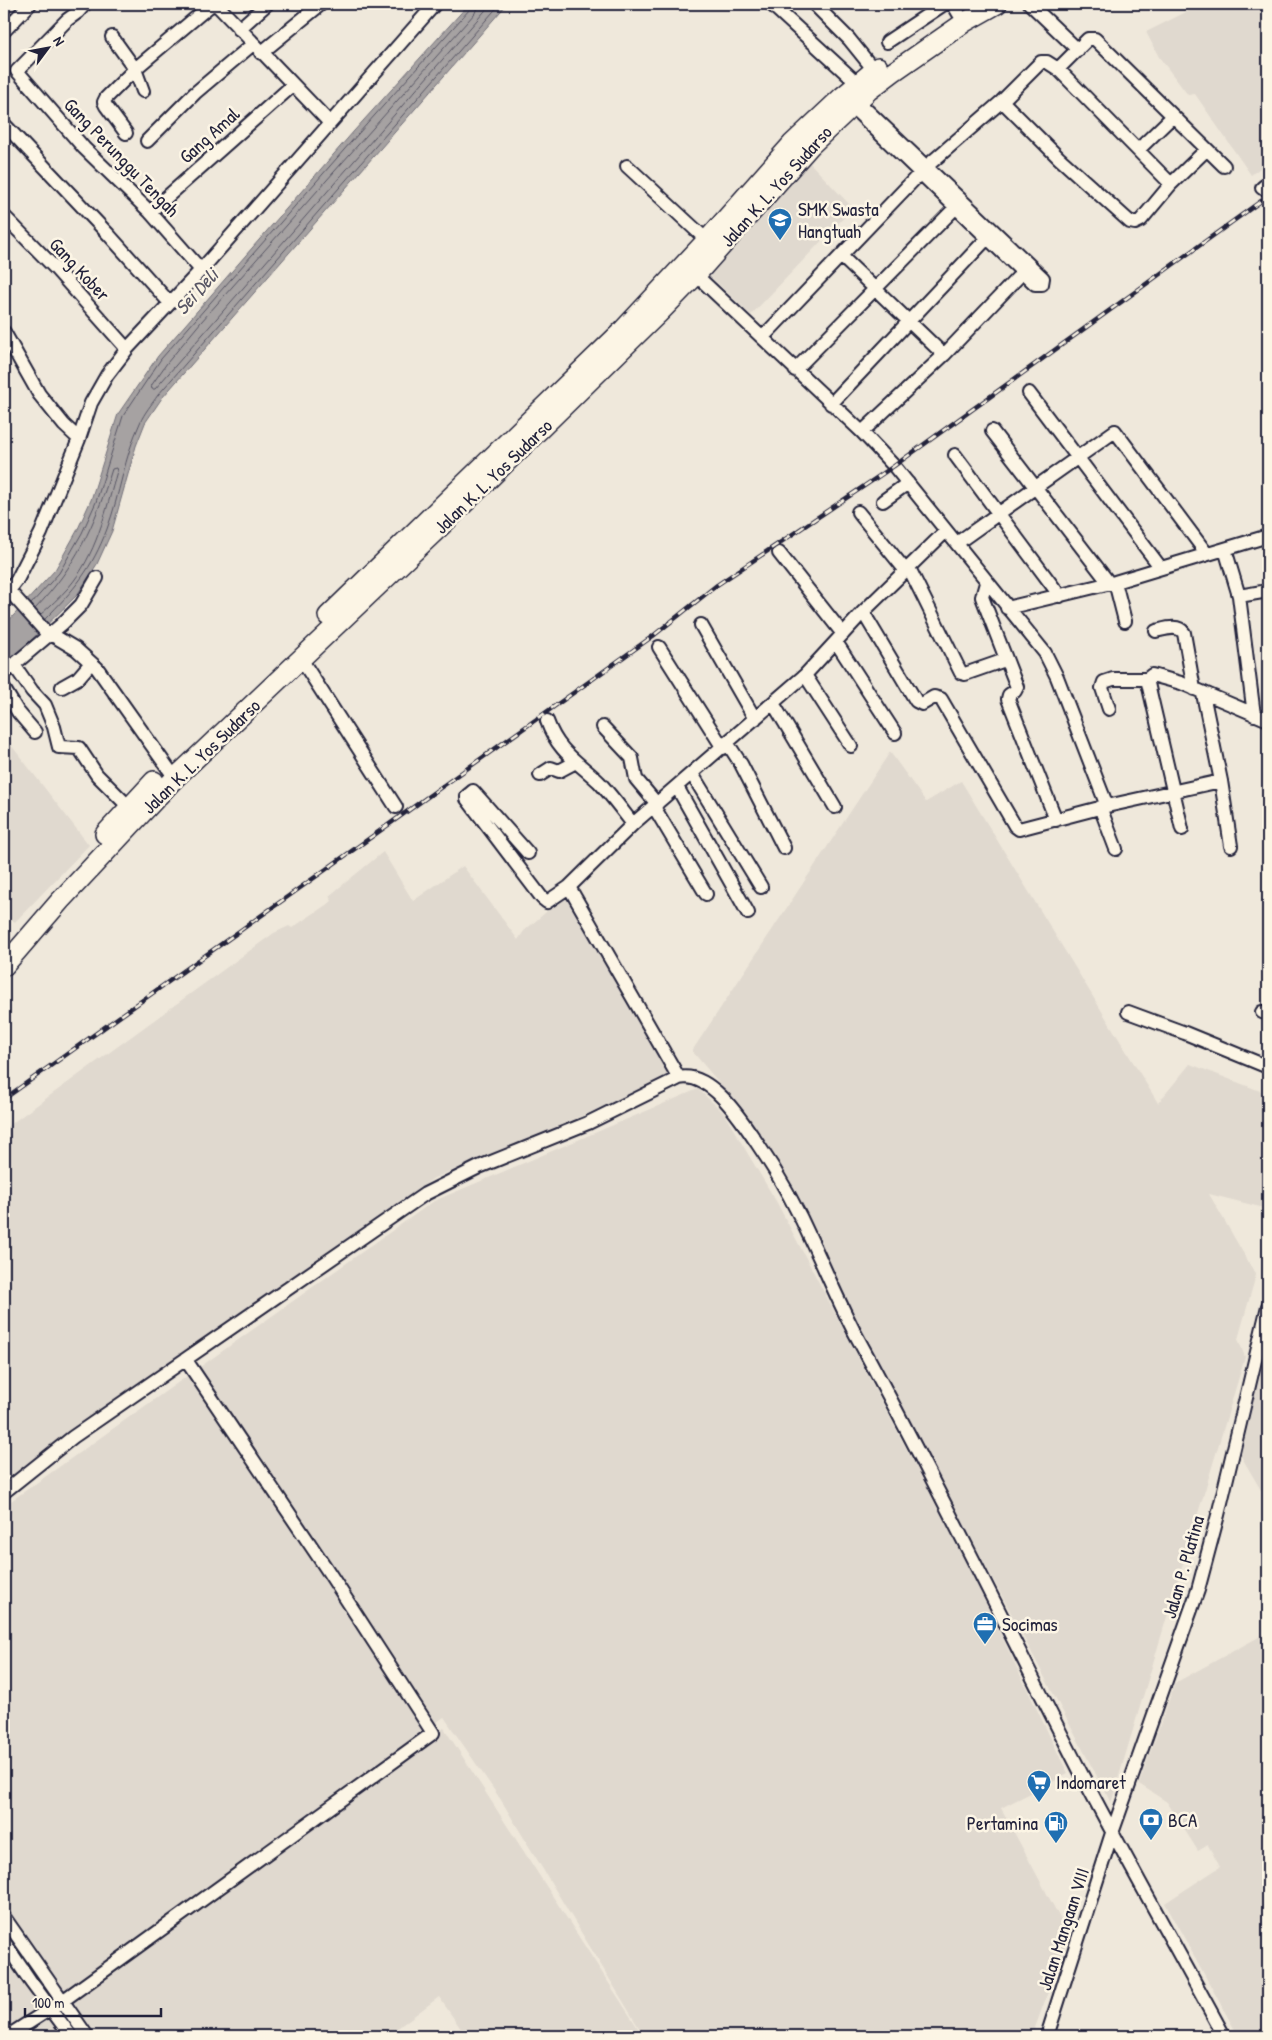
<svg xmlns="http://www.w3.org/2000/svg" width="1272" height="2040" viewBox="0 0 1272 2040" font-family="'Patrick Hand',sans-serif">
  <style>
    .built { fill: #e0d9cf }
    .water { fill: #a6a2a2; stroke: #716f79 }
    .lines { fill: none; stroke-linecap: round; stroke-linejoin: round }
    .shore { stroke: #575564; stroke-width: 1 }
    .minor-casing { stroke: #22223b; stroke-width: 16 }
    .highway-casing { stroke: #22223b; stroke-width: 22 }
    .minor { stroke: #fcf5e5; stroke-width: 12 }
    .highway { stroke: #fcf5e5; stroke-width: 19 }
    .rail-casing { stroke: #22223b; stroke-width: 4.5 }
    .rail { stroke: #fcf5e5; stroke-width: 2.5; stroke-dasharray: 8; stroke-linecap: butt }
    .labels { text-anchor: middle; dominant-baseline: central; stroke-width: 5; stroke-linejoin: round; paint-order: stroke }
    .street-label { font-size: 19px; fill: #22223b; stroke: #fcf5e5 }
    .poi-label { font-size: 19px; fill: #22223b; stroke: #fcf5e5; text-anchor: start }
    .water-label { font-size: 20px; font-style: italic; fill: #575564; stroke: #fcf5e5 }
  </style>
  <rect width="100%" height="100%" fill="#efe8db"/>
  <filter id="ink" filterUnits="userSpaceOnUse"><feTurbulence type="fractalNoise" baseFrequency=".02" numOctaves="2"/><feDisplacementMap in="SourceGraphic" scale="10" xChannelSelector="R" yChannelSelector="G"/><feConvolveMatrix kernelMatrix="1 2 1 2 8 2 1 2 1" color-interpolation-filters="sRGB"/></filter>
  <g filter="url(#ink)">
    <path class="built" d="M1202,4H1268V162L1251,175L1195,94L1188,95L1159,57L1146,32Z
      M808,161L853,208L751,315L709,275Z
      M4,736L89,845L15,922L4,914Z
      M890,752L926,802L961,781L1158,1103L1190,1064L1268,1094V1209L1209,1194L1256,1275L1238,1339L1245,1357L1111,1803L751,1120L692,1051Z
      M383,852L413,901L463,866L518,940L524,931L567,894L671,1076L580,1117L434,1178L4,1483V1129L274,933L289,926L292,928L332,901L329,896Z
      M698,1089L723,1112L776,1201L963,1556L1068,1774L1001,1808L1069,1935L1032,2036H644L501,1800L444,1717L70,1988L77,1996L444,1728L643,2036H466L439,1997L387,2036H4V1506L434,1201Z
      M1268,1336V1502L1238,1451Z
      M1268,1632V2036H1239L1236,2032L1165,1903L1220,1867L1208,1845L1198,1851L1167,1802L1139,1784L1175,1683Z"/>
    <path class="water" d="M469,4H507L162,398L145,423L136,446L112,531L97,564L77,595L25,646L4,664V626L55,570L77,531L91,500L118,414L158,356L354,131Z"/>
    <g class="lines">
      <path class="shore" d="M478,4L475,13L201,322L167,363L151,386L152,389H155L491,4
        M31,604L59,573L82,533L96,502L123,416L161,359L358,134L470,9L472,4
        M35,609C76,566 95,525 112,469L116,468L117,471C106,511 96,556 68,588C60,597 50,606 40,615
        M45,619C74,590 92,569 107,529C120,495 124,457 140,423C144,413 152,404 158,395L500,4"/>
      <defs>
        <path id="minor" d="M85,4L78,12L67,20L17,71L84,148L150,212L201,270
          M216,4L330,123
          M771,4L857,83
          M814,4L849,39L874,70
          M953,4L959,14
          M1030,4L1078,50
          M239,29L267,4
          M4,31L30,4
          M112,37L135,69L143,91
          M887,42L944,4
          M261,53L321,4
          M1058,69L1088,39H1095L1224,166
          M1002,101L1059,158L1130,222L1135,223L1141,220L1171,184L1206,150
          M847,102L1035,284H1042L1043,278L852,96
          M4,124L109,235L169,302
          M126,133L106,106L104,102L106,98L135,69L212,4
          M147,141L195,93L253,44
          M1138,150L1173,116
          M627,166L711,244
          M1262,188L1268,183
          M150,212L293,85
          M4,216L55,268L127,349
          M842,257L944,355
          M696,275L862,432L894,466L1045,653L1057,677L1107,806
          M4,332L39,394L64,425L79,439
          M763,337L926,167L1002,101L1041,62H1047L1058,69L1171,184
          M795,370L962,201
          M1029,393L1161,568
          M831,404L992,233
          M992,431L1109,583
          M862,432L944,355L1023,272
          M955,455L1060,596
          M883,501L908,483
          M858,512L906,571
          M957,543L1115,431L1207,554
          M1225,549L1239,596L1254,715
          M779,553L843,634
          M909,568L961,673L965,674L1005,660
          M1115,582L1125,621
          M986,583L982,597L1017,687L1015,691L1009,695L1008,699L1056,820
          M4,585L44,630L76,649L97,668L175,778
          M1239,596L1268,591
          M4,597L17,580L41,533L79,439L91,403L107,375L127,349L201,270L435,4
          M1007,608L1115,582L1268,536
          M863,612L916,701L922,704L934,697L941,699L1015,826L1019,829L1107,806L1221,781
          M701,625L755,719
          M1156,631C1165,629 1178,624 1184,633L1194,689
          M836,642L895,733
          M659,647L723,748
          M301,659L396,807
          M14,665L32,691L45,705L54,727L59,747L79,748L97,775L129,807
          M4,673L62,624L81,605L97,578
          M805,675L851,746
          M1147,679L1182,829
          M62,687L78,678L91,663
          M4,689L18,712L35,732
          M1203,694L1221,781L1231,846
          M773,703L835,807
          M1109,709L1102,688L1104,682L1113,679H1147L1152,675L1181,683L1268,720
          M547,721C558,752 577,761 599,782C611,795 622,810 633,824
          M603,727L632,758L636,779L657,804
          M728,744L741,764L784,848
          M692,774L761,887
          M540,775L551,768L559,771L576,762
          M677,787L748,913
          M654,807L706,894
          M1100,807L1116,849
          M528,853L473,791L467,796V799L542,898L547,902L569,887
          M1128,1012L1185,1033L1268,1067
          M1262,1012L1268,1014
          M679,1078L569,887L633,824L805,675L863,612L946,531
          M4,1492L73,1437L425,1194L479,1167L588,1123L679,1078C711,1071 742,1121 757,1143C779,1175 798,1210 814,1246C828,1276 841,1307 857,1337C936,1481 1007,1629 1082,1775C1128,1863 1177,1949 1224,2036
          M4,1917L87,2036
          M4,1942L31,1982L71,2036
          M8,2036L61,2002L433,1733L326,1568L186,1360
          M1047,2036L1112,1833L1198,1590L1218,1515L1268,1306"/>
        <path id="highway" d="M328,616L621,332L707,240L792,144L842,97L878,67
          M105,834L154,781
          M4,966L60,901L175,778L443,524L657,315L696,275L811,145L868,91L893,72L965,22L997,4"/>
      </defs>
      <use href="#minor" class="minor-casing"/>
      <use href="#highway" class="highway-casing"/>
      <use href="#minor" class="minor"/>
      <use href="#highway" class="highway"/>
      <defs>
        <path id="rail" d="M4,1099L653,636L717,585L894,466L1268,196"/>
      </defs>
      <use href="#rail" class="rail-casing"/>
      <use href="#rail" class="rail"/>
    </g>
  </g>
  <defs>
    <symbol id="school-pin" viewBox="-11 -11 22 30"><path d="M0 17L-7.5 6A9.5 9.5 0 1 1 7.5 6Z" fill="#1f6fb2" stroke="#fcf5e5"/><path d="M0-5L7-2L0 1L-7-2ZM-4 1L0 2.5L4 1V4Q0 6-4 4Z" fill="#fff"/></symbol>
    <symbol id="office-pin" viewBox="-11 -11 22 30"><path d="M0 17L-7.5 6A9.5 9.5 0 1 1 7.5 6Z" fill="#1f6fb2" stroke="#fcf5e5"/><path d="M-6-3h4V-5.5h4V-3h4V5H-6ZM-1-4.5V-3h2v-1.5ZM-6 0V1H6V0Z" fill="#fff"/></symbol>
    <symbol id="supermarket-pin" viewBox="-11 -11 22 30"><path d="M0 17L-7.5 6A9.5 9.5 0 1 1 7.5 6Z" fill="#1f6fb2" stroke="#fcf5e5"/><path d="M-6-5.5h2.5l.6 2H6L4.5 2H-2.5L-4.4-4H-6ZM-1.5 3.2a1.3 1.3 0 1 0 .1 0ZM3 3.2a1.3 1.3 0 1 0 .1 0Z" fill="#fff"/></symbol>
    <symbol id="bank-pin" viewBox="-11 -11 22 30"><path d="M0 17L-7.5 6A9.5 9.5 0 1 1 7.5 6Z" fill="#1f6fb2" stroke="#fcf5e5"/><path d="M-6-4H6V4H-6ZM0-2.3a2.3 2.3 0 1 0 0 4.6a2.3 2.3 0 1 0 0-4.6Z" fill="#fff"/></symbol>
    <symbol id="fuel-pin" viewBox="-11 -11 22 30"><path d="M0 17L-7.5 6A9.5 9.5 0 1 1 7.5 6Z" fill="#1f6fb2" stroke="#fcf5e5"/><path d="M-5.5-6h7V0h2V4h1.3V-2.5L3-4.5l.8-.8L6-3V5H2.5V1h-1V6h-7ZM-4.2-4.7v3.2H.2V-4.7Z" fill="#fff"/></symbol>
  </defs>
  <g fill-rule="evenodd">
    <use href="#school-pin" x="766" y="206" width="28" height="38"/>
    <use href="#office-pin" x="971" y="1610" width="28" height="38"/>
    <use href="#supermarket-pin" x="1025" y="1768" width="28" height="38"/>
    <use href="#bank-pin" x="1137" y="1806" width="28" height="38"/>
    <use href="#fuel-pin" x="1042" y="1809" width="28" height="38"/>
  </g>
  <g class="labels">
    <g class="street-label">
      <text transform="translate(209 135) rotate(-42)">Gang Amal</text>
      <text transform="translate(122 157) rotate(46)">Gang Perunggu Tengah</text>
      <text transform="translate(776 186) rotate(-48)">Jalan K. L. Yos Sudarso</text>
      <text transform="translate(80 269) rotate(47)">Gang Kober</text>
      <text transform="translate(493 476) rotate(-44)">Jalan K. L. Yos Sudarso</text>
      <text transform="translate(201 756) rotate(-44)">Jalan K. L. Yos Sudarso</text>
      <text transform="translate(1183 1567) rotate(-74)">Jalan P. Platina</text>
      <text transform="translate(1063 1929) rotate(-72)">Jalan Mangaan VIII</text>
    </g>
    <g class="poi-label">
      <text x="798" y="209">SMK Swasta<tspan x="798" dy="22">Hangtuah</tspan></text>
      <text x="1002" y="1624">Socimas</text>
      <text x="1056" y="1782">Indomaret</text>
      <text x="1168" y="1820">BCA</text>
      <text x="1038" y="1823" text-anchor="end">Pertamina</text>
    </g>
    <g class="water-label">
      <text transform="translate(196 291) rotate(-48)">Sei Deli</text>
    </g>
  </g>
  <rect width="1272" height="2040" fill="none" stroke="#fcf5e5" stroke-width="20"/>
  <rect x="10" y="10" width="1252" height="2020" fill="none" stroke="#22223b" stroke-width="2" filter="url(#ink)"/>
  <g transform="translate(48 48) rotate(58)" stroke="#fcf5e5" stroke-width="4" paint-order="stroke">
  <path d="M0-4L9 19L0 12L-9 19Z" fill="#22223b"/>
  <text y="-8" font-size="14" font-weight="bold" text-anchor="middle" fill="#22223b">N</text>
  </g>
  <path d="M25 2008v8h136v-8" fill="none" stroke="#22223b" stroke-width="2.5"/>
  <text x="32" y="2008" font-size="15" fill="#22223b" stroke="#fcf5e5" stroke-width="4" paint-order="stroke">100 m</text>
</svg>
